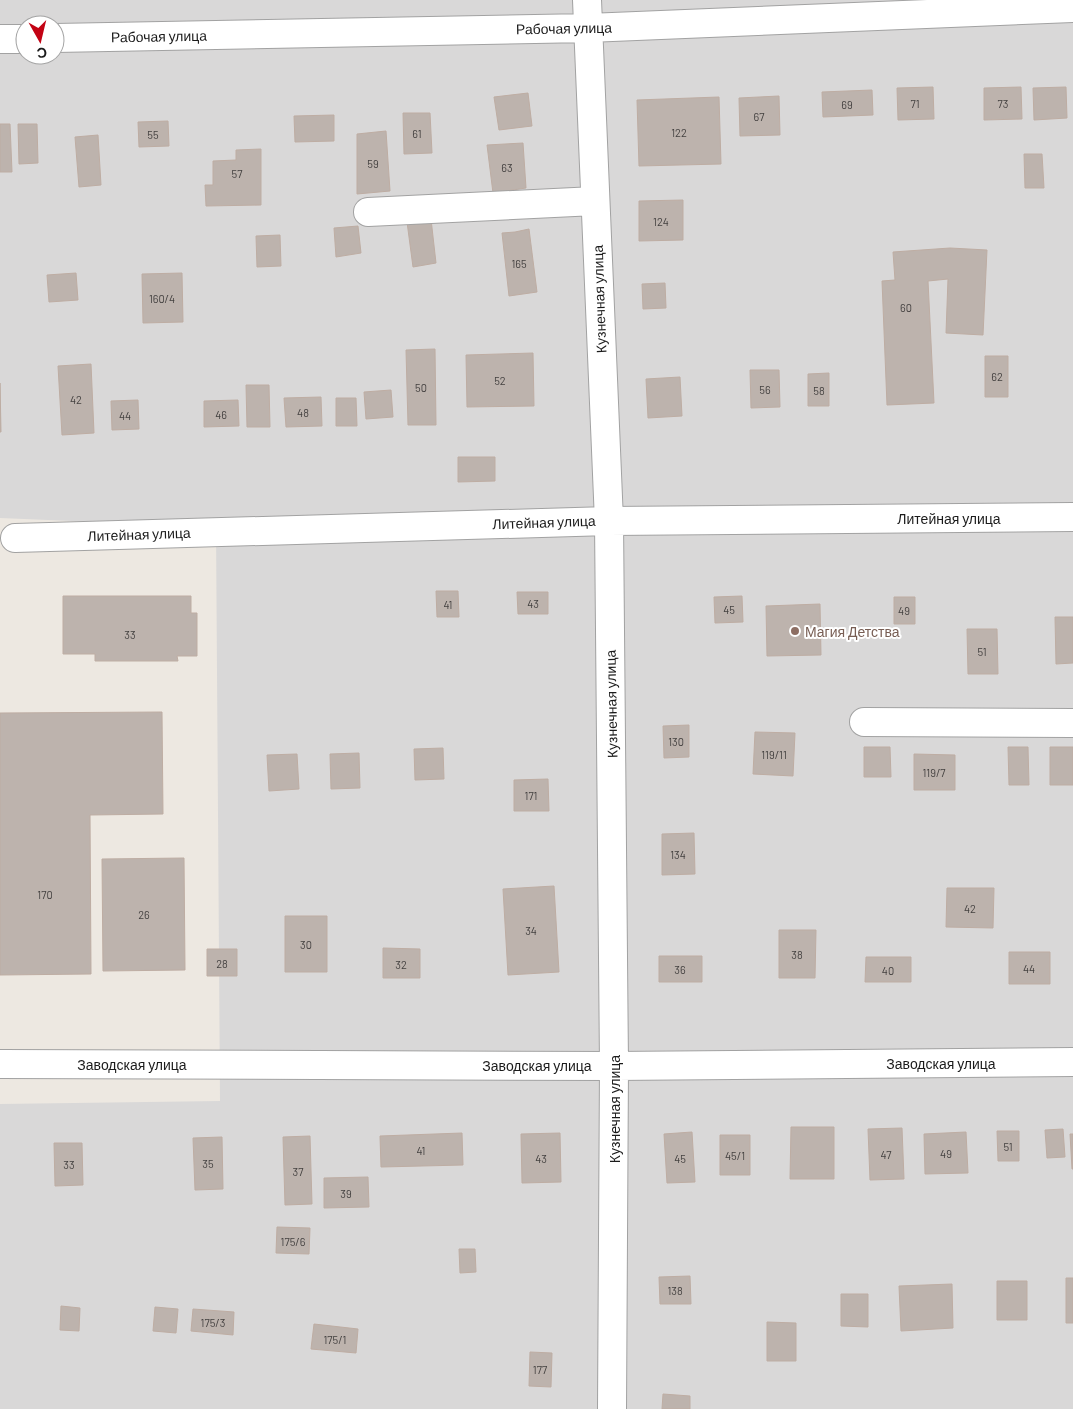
<svg xmlns="http://www.w3.org/2000/svg" width="1073" height="1409" viewBox="0 0 1073 1409" font-family="Barlow,sans-serif">
  <style>
    .residential { fill: #d9d8d8; fill-rule: evenodd }
    .building { fill: #bdb3ad; stroke: #beada3 }
    .lines { fill: none; stroke-linecap: round; stroke-linejoin: round }
    .minor-casing { stroke: #a2a2a2; stroke-width: 30 }
    .minor { stroke: #fff; stroke-width: 28 }
    .education-dot { fill: #8d6e63; stroke: #fff; stroke-width: 2 }
    .labels { text-anchor: middle; dominant-baseline: central; stroke-width: 4; stroke-linejoin: round; paint-order: stroke }
    .number-label { font-size: 11px; fill: #444140 }
    .street-label { font-size: 14px; fill: #1b1b1b; stroke: #fff }
    .education-label { font-size: 14px; fill: #785e54; stroke: #fff; text-anchor: start }
  </style>
  <rect width="100%" height="100%" fill="#ede8e1"/>
  <path class="residential" d="M0,0H1073V1409H0V1104L220,1101L216,527L0,518ZM25,25H55V55H25Z"/>
  <path class="building" d="M933,87L934,119L898,120L897,88Z
    M1021,87L1022,119L984,120V88Z
    M1066,87L1067,118L1034,120L1033,88Z
    M872,90L873,115L823,117L822,92Z
    M528,93L532,126L499,130L494,97Z
    M779,96L780,135L740,136L739,98Z
    M719,97L721,164L639,166L637,100Z
    M403,113H430L432,153L404,154Z
    M334,115V141L295,142L294,116Z
    M168,121L169,146L139,147L138,122Z
    M0,124H10L12,172H0Z
    M18,124H37L38,163L19,164Z
    M386,131L390,191L357,194V134Z
    M98,135L101,185L79,187L75,137Z
    M523,143L526,188L493,193L487,145Z
    M261,149V205L206,206L205,185H213V161L236,160V150Z
    M1024,154H1042L1044,188H1025Z
    M683,200V240L639,241V201Z
    M431,219L436,263L413,267L407,222Z
    M358,226L361,253L336,257L334,228Z
    M529,229L537,292L509,296L502,233L515,232Z
    M280,235L281,266L257,267L256,236Z
    M950,248L987,250L983,335L946,333L948,279L928,281L934,403L887,405L882,281L895,280L893,252Z
    M76,273L78,300L49,302L47,275Z
    M182,273L183,322L143,323L142,274Z
    M665,283L666,308L643,309L642,284Z
    M435,349L436,425H408L406,350Z
    M533,353L534,406L467,407L466,355Z
    M985,356H1008V397H985Z
    M91,364L94,433L62,435L58,366Z
    M750,370H779L780,407L751,408Z
    M829,373V406H808V374Z
    M680,377L682,416L648,418L646,379Z
    M0,383L1,432H0Z
    M246,385H269L270,427H247Z
    M391,390L393,417L366,419L364,392Z
    M321,397L322,426L286,427L284,398Z
    M336,398H356L357,426H336Z
    M138,400L139,429L112,430L111,401Z
    M238,400L239,426L204,427V401Z
    M458,457H495V481L458,482Z
    M436,591H458L459,617H437Z
    M517,592H548V614H518Z
    M63,596H191V613H197V656H177L178,661H95V654H63Z
    M742,596L743,622L715,623L714,597Z
    M894,597H915V624H894Z
    M820,604L821,655L767,656L766,606Z
    M1055,617H1073V663L1056,664Z
    M967,629H997L998,674H968Z
    M162,712L163,814L90,815L91,974L0,975V713Z
    M689,725V757L664,758L663,726Z
    M755,732L795,733L793,776L753,774Z
    M864,747H890L891,777H864Z
    M1008,747H1028L1029,785H1009Z
    M1050,747H1073V785H1050Z
    M443,748L444,779L415,780L414,749Z
    M359,753L360,788L331,789L330,754Z
    M297,754L299,789L269,791L267,755Z
    M914,754L955,755V790H914Z
    M548,779L549,811H514V780Z
    M694,833L695,874L662,875V834Z
    M184,858L185,970L103,971L102,859Z
    M554,886L559,972L508,975L503,889Z
    M947,888H994L993,928L946,927Z
    M285,916H327V972H285Z
    M779,930H816L815,978H779Z
    M383,948L420,949V978H383Z
    M207,949H237V976H207Z
    M1009,952H1050V984H1009Z
    M659,956H702V982H659Z
    M866,957H911V982H865Z
    M791,1127H834V1179H790Z
    M902,1128L904,1179L870,1180L868,1129Z
    M1063,1129L1065,1157L1047,1158L1045,1130Z
    M997,1131H1019V1161H998Z
    M692,1132L695,1182L667,1183L664,1134Z
    M966,1132L968,1173L925,1174L924,1134Z
    M462,1133L463,1165L381,1167L380,1136Z
    M560,1133L561,1182L522,1183L521,1134Z
    M1070,1134H1073V1169H1072Z
    M720,1135H750V1175H720Z
    M310,1136L312,1204L285,1205L283,1137Z
    M222,1137L223,1189L195,1190L193,1138Z
    M54,1143H82L83,1185L55,1186Z
    M368,1177L369,1207L324,1208V1178Z
    M277,1227L310,1228L309,1254L276,1253Z
    M459,1249H475L476,1272L460,1273Z
    M690,1276L691,1304H660L659,1277Z
    M1066,1278H1073V1323H1066Z
    M997,1281H1027V1320H997Z
    M952,1284L953,1328L901,1331L899,1286Z
    M841,1294H868V1327L841,1326Z
    M61,1306L80,1308L79,1331L60,1330Z
    M155,1307L178,1309L176,1333L153,1331Z
    M193,1309L234,1312L233,1335L191,1331Z
    M767,1322L796,1323V1361H767Z
    M314,1324L358,1329L356,1353L311,1349Z
    M530,1352L552,1353L551,1387L529,1386Z
    M663,1394L690,1396V1409H662Z"/>
  <g class="lines">
    <defs>
      <path id="minor" d="M587,0L609,521L614,1066L612,1409
        M55,38L588,28L1073,8
        M0,39H25
        M368,212L595,201
        M15,538L609,521L1073,517
        M864,722L1073,723
        M0,1064L614,1066L1073,1062"/>
    </defs>
    <use href="#minor" class="minor-casing"/>
    <use href="#minor" class="minor"/>
  </g>
  <circle class="education-dot" cx="795" cy="631" r="5"/>
  <g class="labels">
    <g class="number-label">
      <text x="915" y="103">71</text>
      <text x="1003" y="103">73</text>
      <text x="847" y="104">69</text>
      <text x="759" y="116">67</text>
      <text x="679" y="132">122</text>
      <text x="417" y="133">61</text>
      <text x="153" y="134">55</text>
      <text x="373" y="163">59</text>
      <text x="507" y="167">63</text>
      <text x="237" y="173">57</text>
      <text x="661" y="221">124</text>
      <text x="519" y="263">165</text>
      <text x="162" y="298">160/4</text>
      <text x="906" y="307">60</text>
      <text x="997" y="376">62</text>
      <text x="500" y="380">52</text>
      <text x="421" y="387">50</text>
      <text x="765" y="389">56</text>
      <text x="819" y="390">58</text>
      <text x="76" y="399">42</text>
      <text x="303" y="412">48</text>
      <text x="221" y="414">46</text>
      <text x="125" y="415">44</text>
      <text x="533" y="603">43</text>
      <text x="448" y="604">41</text>
      <text x="729" y="609">45</text>
      <text x="904" y="610">49</text>
      <text x="130" y="634">33</text>
      <text x="982" y="651">51</text>
      <text x="676" y="741">130</text>
      <text x="774" y="754">119/11</text>
      <text x="934" y="772">119/7</text>
      <text x="531" y="795">171</text>
      <text x="678" y="854">134</text>
      <text x="45" y="894">170</text>
      <text x="970" y="908">42</text>
      <text x="144" y="914">26</text>
      <text x="531" y="930">34</text>
      <text x="306" y="944">30</text>
      <text x="797" y="954">38</text>
      <text x="222" y="963">28</text>
      <text x="401" y="964">32</text>
      <text x="1029" y="968">44</text>
      <text x="680" y="969">36</text>
      <text x="888" y="970">40</text>
      <text x="1008" y="1146">51</text>
      <text x="421" y="1150">41</text>
      <text x="946" y="1153">49</text>
      <text x="886" y="1154">47</text>
      <text x="735" y="1155">45/1</text>
      <text x="541" y="1158">43</text>
      <text x="680" y="1158">45</text>
      <text x="208" y="1163">35</text>
      <text x="69" y="1164">33</text>
      <text x="298" y="1171">37</text>
      <text x="346" y="1193">39</text>
      <text x="293" y="1241">175/6</text>
      <text x="675" y="1290">138</text>
      <text x="213" y="1322">175/3</text>
      <text x="335" y="1339">175/1</text>
      <text x="540" y="1369">177</text>
    </g>
    <g class="street-label">
      <text transform="translate(564 28) rotate(-1)">Рабочая улица</text>
      <text transform="translate(159 36) rotate(-1)">Рабочая улица</text>
      <text transform="translate(599 299) rotate(-92)">Кузнечная улица</text>
      <text x="949" y="518">Литейная улица</text>
      <text transform="translate(544 522) rotate(-2)">Литейная улица</text>
      <text transform="translate(139 534) rotate(-2)">Литейная улица</text>
      <text transform="translate(611 704) rotate(-91)">Кузнечная улица</text>
      <text x="941" y="1063">Заводская улица</text>
      <text x="132" y="1064">Заводская улица</text>
      <text x="537" y="1065">Заводская улица</text>
      <text transform="translate(614 1109) rotate(-90)">Кузнечная улица</text>
    </g>
    <g class="education-label">
      <text x="805" y="631">Магия Детства</text>
    </g>
  </g>
  <g transform="translate(40 40) rotate(172)"><circle r="24" fill="#ffffff" stroke="#a4a4a4"/>
  <path d="M0-4L9 19L0 12L-9 19Z" fill="#c30314"/>
  <text y="-8" font-size="14" font-weight="bold" text-anchor="middle" fill="#1b1b1b">С</text>
  </g>
</svg>
